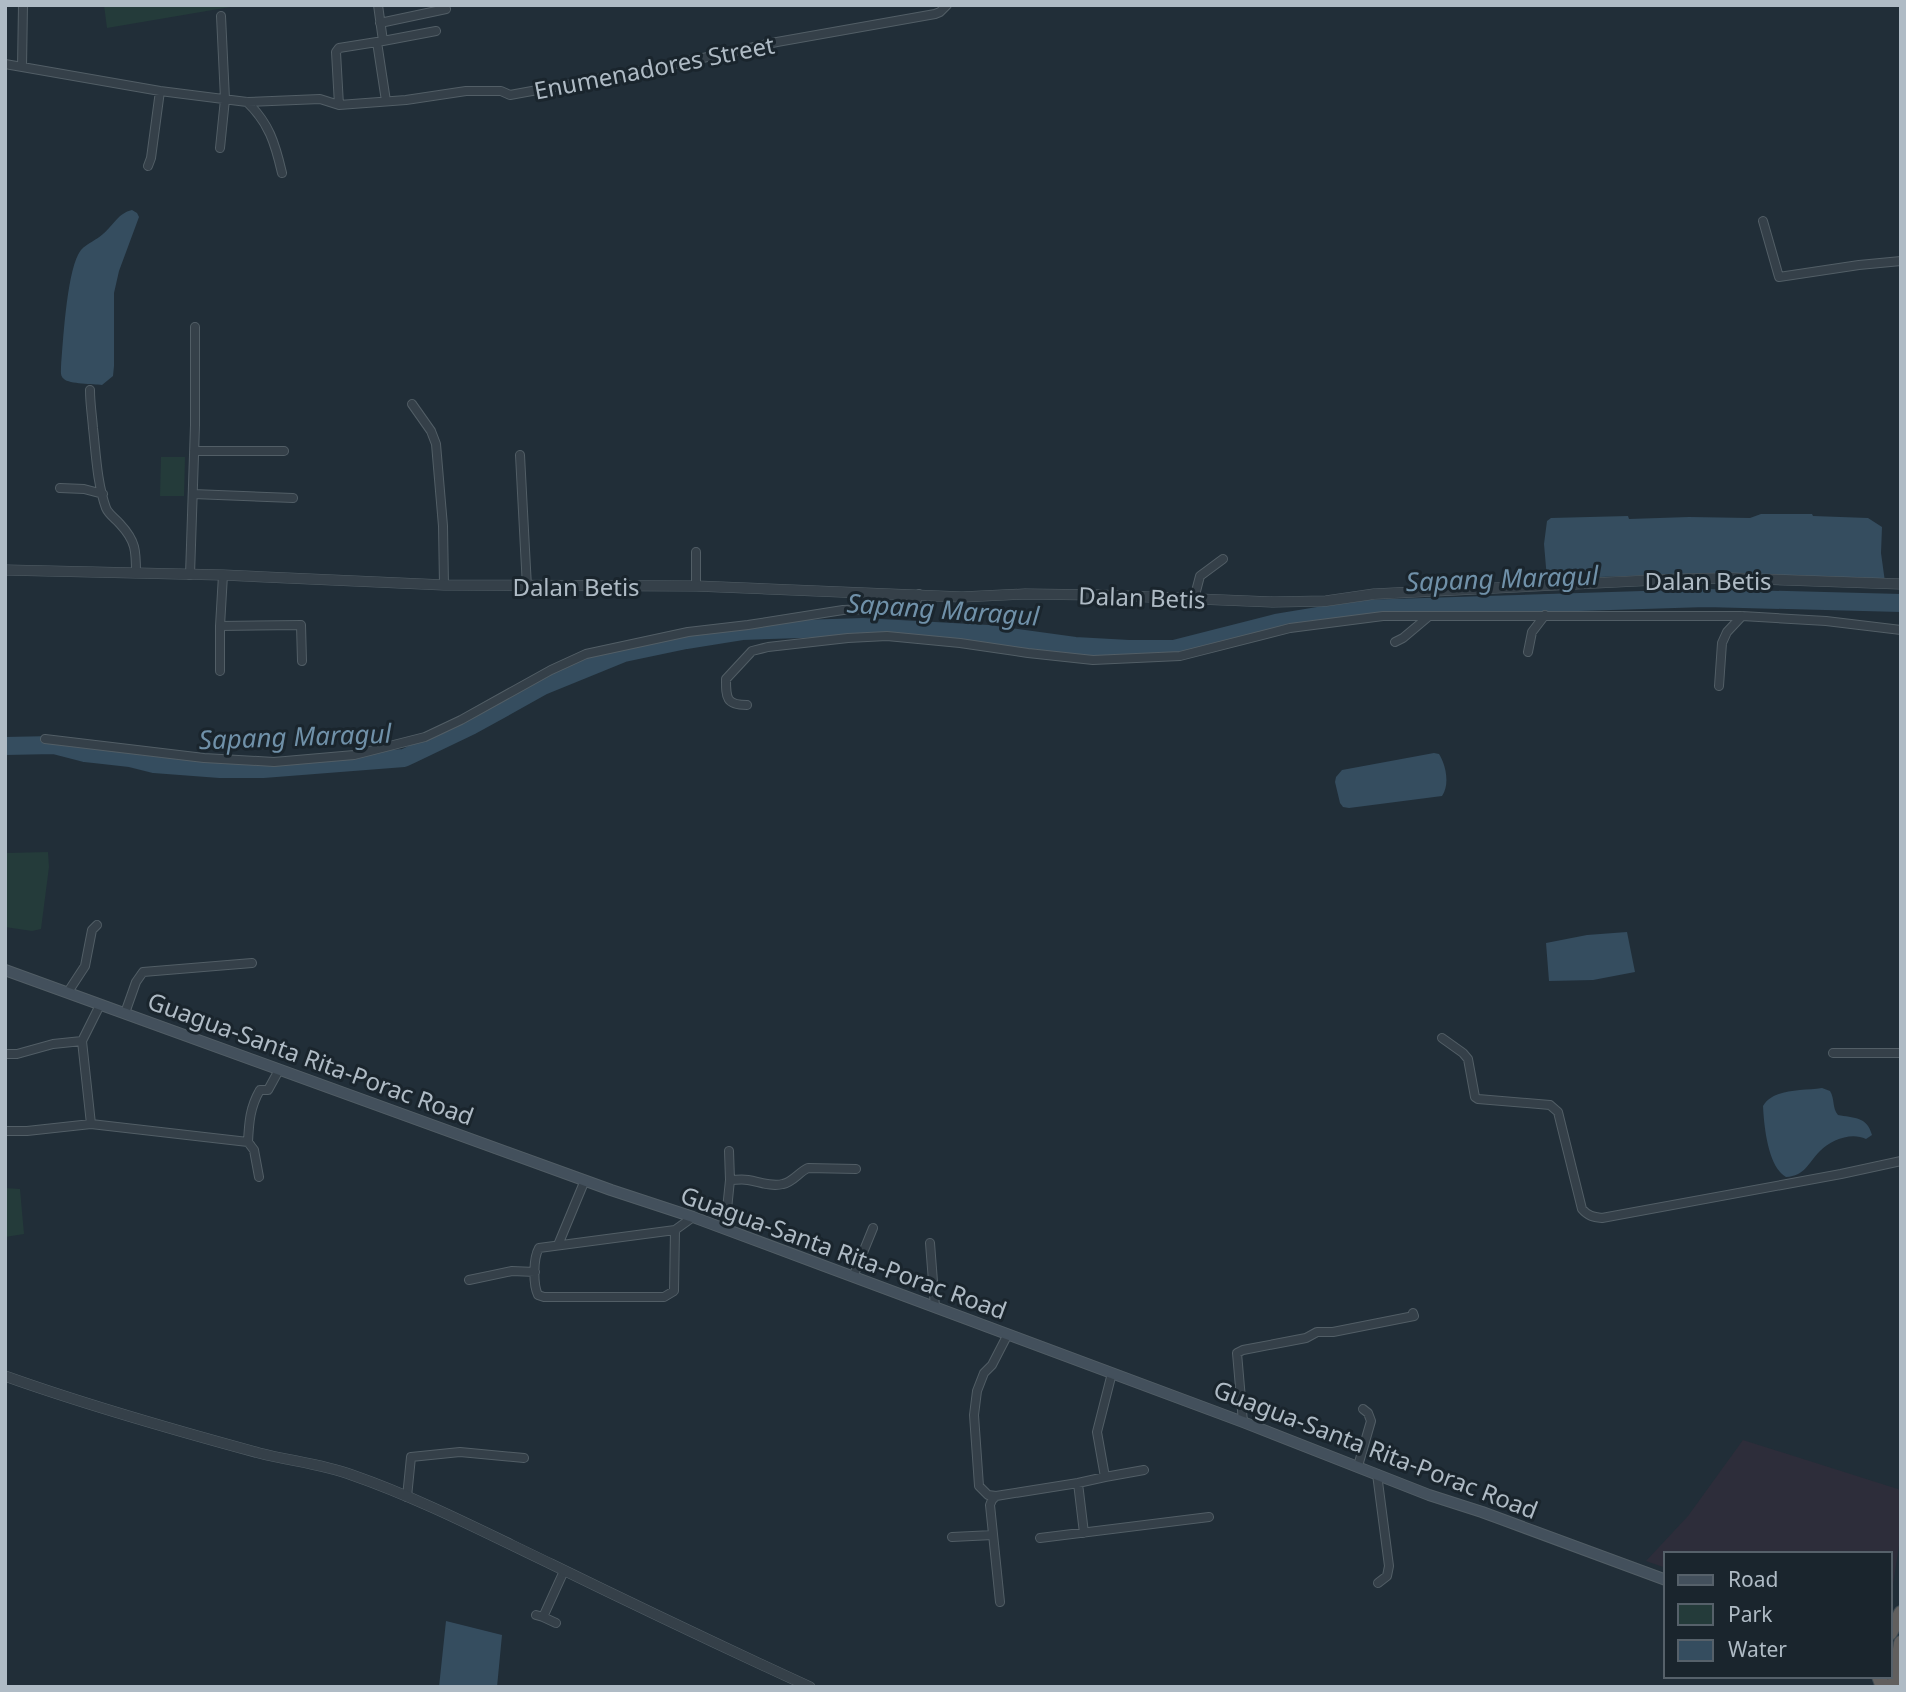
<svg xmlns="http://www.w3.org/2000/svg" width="1906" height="1692" viewBox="0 0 1906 1692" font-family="'Noto Sans',sans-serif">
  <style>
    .medical { fill: #2d2d3a }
    .green { fill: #243b3a }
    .water { fill: #354d5f }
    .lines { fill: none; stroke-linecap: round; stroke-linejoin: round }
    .river { stroke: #354d5f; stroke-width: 18 }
    .minor-casing { stroke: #525e66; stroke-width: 10 }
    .tertiary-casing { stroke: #525e66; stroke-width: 11 }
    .secondary-casing { stroke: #525e66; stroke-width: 12 }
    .trunk-casing { stroke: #3f4b53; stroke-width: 16 }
    .minor { stroke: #354049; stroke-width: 8 }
    .tertiary { stroke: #354049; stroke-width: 10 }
    .secondary { stroke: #43505c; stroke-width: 10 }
    .trunk { stroke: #615f5e; stroke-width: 14 }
    .labels { text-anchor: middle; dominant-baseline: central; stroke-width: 6; stroke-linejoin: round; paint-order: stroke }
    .street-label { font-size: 24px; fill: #afbbc5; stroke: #1a252d }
    .water-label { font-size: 26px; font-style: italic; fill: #7091a9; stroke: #1a252d }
  </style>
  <rect width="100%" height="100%" fill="#212e38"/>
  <path class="medical" d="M1743,1440L1901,1490V1533L1890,1604V1554H1666V1568L1646,1561L1688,1516Z"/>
  <path class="green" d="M104,5H242L107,28Z
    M161,457H185L184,496H160Z
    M48,852L49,867L41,929L32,931L5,927L7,853Z
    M5,1188L20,1189L24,1234L5,1237Z"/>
  <path class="water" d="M132,210L137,213L139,217L119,271L114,293V366L113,376L102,385C94,384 69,384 64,379C60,376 61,372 61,367C63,342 67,267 81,250C87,243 97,240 103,234C113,226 118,213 132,210Z
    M1761,514H1812L1813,516L1868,518L1882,527L1881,553L1885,582L1737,578L1679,574L1547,579L1544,544L1547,521L1551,518L1628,516L1629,519L1689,517L1750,518Z
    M1434,753L1439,754C1446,765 1450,785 1442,796L1349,808L1343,807L1340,803L1335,782L1336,777L1342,770Z
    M1627,932L1635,972L1593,980L1549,981L1546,943L1587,935Z
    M1822,1088L1830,1091C1835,1099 1832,1108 1838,1115C1853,1118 1867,1116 1872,1135L1866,1139C1851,1132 1831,1140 1820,1151C1808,1163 1805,1176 1786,1177C1768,1167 1764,1126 1763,1106C1774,1088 1802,1091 1822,1088Z
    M446,1621L502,1635L497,1687H439Z"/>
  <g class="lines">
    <path class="river" d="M5,746L54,745L85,753L130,758L154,764L220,769H263L404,758L471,726L543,686L624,653L686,640L742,631L863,627L988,634L1075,646L1129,649H1174L1276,623L1361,609L1706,598L1901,603"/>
    <defs>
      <path id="minor" d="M380,23L446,9
        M383,41L436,31
        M377,42L386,101
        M5,64L160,91L247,102L320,99L339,105L406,100L466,91H501L510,95L642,71L777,42L935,14L940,12L947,5
        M22,67L23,5
        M247,102C269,123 275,143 282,173
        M339,105L336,52L339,48L383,41L378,5
        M220,148L225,99L221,16
        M148,166L151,158L160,91
        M1763,221L1779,277L1859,265L1901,261
        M90,390C90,403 92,415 93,428C96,454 97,483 106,508C109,515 115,518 120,524C136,541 136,551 136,573
        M412,404L431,431L436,444L443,526L444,585
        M194,451H284
        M520,455L527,587
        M60,488L84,489L103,494
        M193,494L293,498
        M696,552V586
        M190,575L195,425V327
        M223,575L220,626L301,625L302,661
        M1194,599L1200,576L1223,559
        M1395,642L1403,638L1428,617
        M1528,652L1532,632L1545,615
        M220,671V626
        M1719,686L1722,643L1727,632L1742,616
        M747,705C726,705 726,698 726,679L752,651L768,647L848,638L887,636L960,643L1028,653L1093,660L1180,656L1290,628L1383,616H1742L1826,621L1901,630
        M45,739L204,758L274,762L354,755L425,737L461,720L551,670L586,654L688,632L748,625L843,610L911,607L915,605L919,594
        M68,992L85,966L92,930L97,925
        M125,1013L136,982L143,972L252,963
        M1442,1038L1463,1053L1468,1059L1475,1097L1478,1099L1550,1105L1558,1112L1582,1209C1588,1216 1593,1217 1602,1218L1841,1174L1901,1161
        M1833,1053H1901
        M5,1054H17L53,1044L82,1041
        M91,1124L82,1041L100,1005
        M5,1131H27L91,1124L248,1142C249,1122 250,1107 260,1090H268L279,1070
        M248,1142L254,1150L259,1177
        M730,1180C736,1180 742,1179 748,1180C760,1182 771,1187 783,1184C793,1182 799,1172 808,1168L856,1169
        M725,1229L730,1180L729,1151
        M675,1230L674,1291L664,1297H544L538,1295C533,1285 533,1258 539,1248L675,1230L693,1217
        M930,1243L935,1307
        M558,1245L585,1180
        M853,1277L873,1228
        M469,1280L512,1271L535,1272
        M1243,1422L1237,1353L1243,1350L1306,1338L1317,1332H1333L1414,1316L1413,1313
        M1358,1466L1371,1421L1368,1413L1363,1409
        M1377,1474L1389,1566L1387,1576L1378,1583
        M1105,1477L1144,1470
        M1078,1483L1084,1533
        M996,1496L988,1495L979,1486L974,1415L977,1391L984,1373L992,1365L1008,1334
        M407,1497L411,1457L460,1452L524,1458
        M952,1537L993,1535
        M1040,1538L1209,1517
        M1000,1602L990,1505L992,1500L996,1496L1078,1483L1105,1477L1097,1432L1112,1373
        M536,1615L543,1617L564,1571
        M543,1617L556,1623"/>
      <path id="tertiary" d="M5,570L223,575L444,585L696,586L962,597L1025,594L1100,595L1273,602L1326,601L1374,594L1677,579L1731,578L1901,584
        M5,1376C89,1406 174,1430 259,1453C290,1461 322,1464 352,1475C421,1499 486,1533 551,1564C637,1606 723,1647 810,1687"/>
      <path id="secondary" d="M5,970L611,1190L693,1217L1243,1422L1429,1495L1482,1512L1666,1580"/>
      <path id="trunk" d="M1890,1633L1901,1613
        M1879,1676L1883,1687
        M1894,1687L1901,1643"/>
    </defs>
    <use href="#minor" class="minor-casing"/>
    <use href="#tertiary" class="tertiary-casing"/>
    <use href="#secondary" class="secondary-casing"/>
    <use href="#trunk" class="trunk-casing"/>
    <use href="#minor" class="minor"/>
    <use href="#tertiary" class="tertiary"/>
    <use href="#secondary" class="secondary"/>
    <use href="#trunk" class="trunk"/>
  </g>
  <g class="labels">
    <g class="street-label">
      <text transform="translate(654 67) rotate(-11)">Enumenadores Street</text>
      <text x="1708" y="580">Dalan Betis</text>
      <text x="576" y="586">Dalan Betis</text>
      <text transform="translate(1142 597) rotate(2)">Dalan Betis</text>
      <text transform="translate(311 1058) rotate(20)">Guagua-Santa Rita-Porac Road</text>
      <text transform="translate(844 1252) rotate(20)">Guagua-Santa Rita-Porac Road</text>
      <text transform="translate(1376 1449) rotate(21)">Guagua-Santa Rita-Porac Road</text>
    </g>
    <g class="water-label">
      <text transform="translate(1502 578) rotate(-2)">Sapang Maragul</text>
      <text transform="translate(943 609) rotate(4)">Sapang Maragul</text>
      <text transform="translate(295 736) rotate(-2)">Sapang Maragul</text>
    </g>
  </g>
  <rect width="1906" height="1692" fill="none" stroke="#afbbc5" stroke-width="14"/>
  <rect x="1664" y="1552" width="228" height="126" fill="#1a252d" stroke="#56616a" stroke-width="2"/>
  <rect x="1678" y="1575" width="35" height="10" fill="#43505c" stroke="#56616a" stroke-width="2"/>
  <text x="1728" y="1587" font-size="21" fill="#afbbc5">Road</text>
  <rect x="1678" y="1604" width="35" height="21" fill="#243b3a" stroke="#56616a" stroke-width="2"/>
  <text x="1728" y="1622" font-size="21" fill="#afbbc5">Park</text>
  <rect x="1678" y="1640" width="35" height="21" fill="#354d5f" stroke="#56616a" stroke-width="2"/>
  <text x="1728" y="1657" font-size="21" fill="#afbbc5">Water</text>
</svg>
